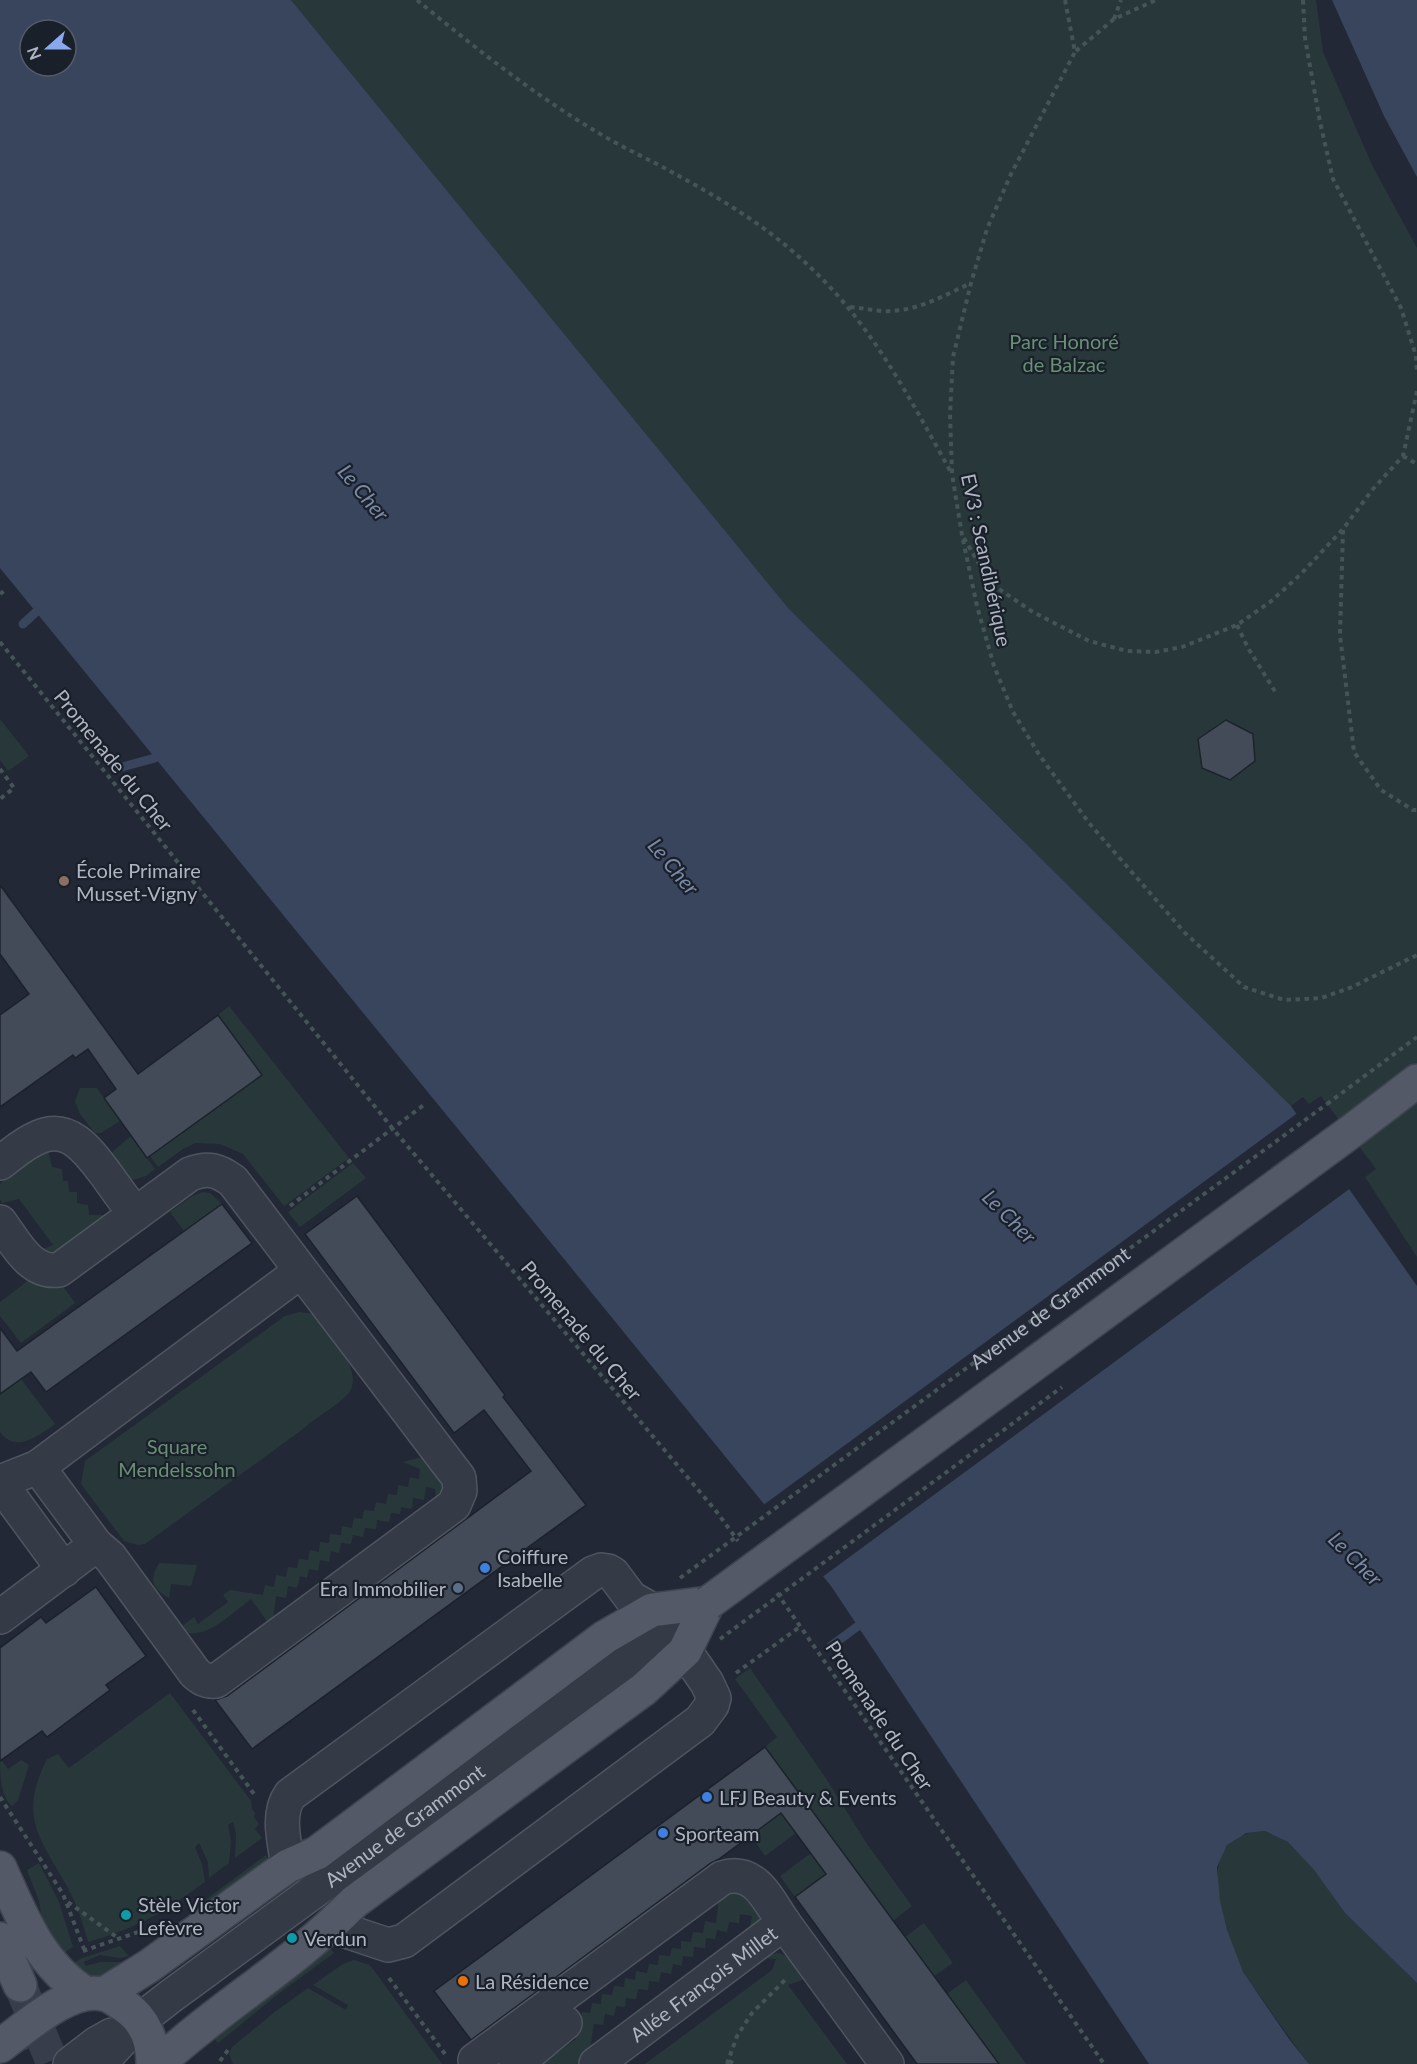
<svg xmlns="http://www.w3.org/2000/svg" width="1417" height="2064" viewBox="0 0 1417 2064" font-family="Lato,sans-serif">
  <style>
    .green { fill: #28383a }
    .water { fill: #39455d; fill-rule: evenodd }
    .pier { fill: #222835 }
    .lines { fill: none; stroke-linecap: round; stroke-linejoin: round }
    .stream { stroke: #39455d; stroke-width: 9 }
    .building { fill: #434b59; stroke: #1c222c; stroke-width: 1.5 }
    .major-tunnel { stroke: #373d4a; stroke-width: 33; stroke-dasharray: 33 16; stroke-linecap: butt }
    .minor-casing { stroke: #4f5560; stroke-width: 36 }
    .major-casing { stroke: #3e444f; stroke-width: 36 }
    .path { stroke: #455457; stroke-width: 4; stroke-dasharray: 4.5 4.5; stroke-linecap: butt }
    .minor { stroke: #353b46; stroke-width: 33 }
    .major { stroke: #535966; stroke-width: 33 }
    .major-bridge-casing { stroke: #3e444f; stroke-width: 36; stroke-linecap: butt }
    .path-bridge { stroke: #455457; stroke-width: 4; stroke-dasharray: 4.5 4.5; stroke-linecap: butt }
    .major-bridge { stroke: #535966; stroke-width: 33 }
    .education-dot { fill: #8d6e63; stroke: #1a202a; stroke-width: 2 }
    .shop-dot { fill: #3f7fe0; stroke: #1a202a; stroke-width: 2 }
    .service-dot { fill: #5c6f8a; stroke: #1a202a; stroke-width: 2 }
    .culture-dot { fill: #0f9aa8; stroke: #1a202a; stroke-width: 2 }
    .food-dot { fill: #e8710a; stroke: #1a202a; stroke-width: 2 }
    .labels { text-anchor: middle; dominant-baseline: central; stroke-width: 4.5; stroke-linejoin: round; paint-order: stroke }
    .park-label { font-size: 20px; fill: #699075; stroke: #1a202a }
    .street-label { font-size: 20px; fill: #afb5c2; stroke: #1a202a }
    .poi-label { font-size: 20px; fill: #afb5c2; stroke: #1a202a; text-anchor: start }
    .water-label { font-size: 21px; font-style: italic; fill: #7a8aa8; stroke: #1a202a }
  </style>
  <rect width="100%" height="100%" fill="#222835"/>
  <path class="green" d="M291,0H1316L1323,52L1372,165L1417,248V1257L1365,1177L1376,1169L1321,1096L1309,1104L1303,1097L1291,1106L789,609Z
    M0,719L29,756L8,771L0,760Z
    M229,1006L349,1158L284,1206L243,1154L220,1144L195,1143L183,1149L158,1167L150,1156L262,1075L218,1015Z
    M80,1088H97L120,1121L101,1133H95L80,1114L75,1101Z
    M131,1136L155,1169L146,1176L133,1180L127,1177L111,1156L113,1151Z
    M48,1151L52,1167L62,1169L63,1181H68L69,1192H77V1203L88,1205L89,1215H107L55,1254H48L41,1250L53,1245L19,1199L2,1203L0,1199V1184L37,1153Z
    M353,1163L366,1178L300,1227L288,1212Z
    M202,1192L210,1193L222,1204L184,1231L170,1212L191,1197Z
    M29,1280L62,1285L75,1303L21,1343L0,1316V1302Z
    M299,1312L315,1314C327,1331 368,1374 347,1395C334,1408 317,1416 303,1429L145,1544L138,1545L124,1541L81,1484L85,1461L285,1316Z
    M21,1379L55,1424C39,1435 16,1454 0,1432V1394Z
    M418,1458L427,1459L447,1487L437,1509L435,1489L426,1487L424,1500L413,1498L412,1509L401,1507L400,1514L391,1513L389,1522L377,1520L376,1529L365,1528L363,1537L353,1535L351,1544L341,1543L339,1553L331,1551L329,1562L320,1560L318,1571L309,1569L307,1578L300,1576L297,1588L288,1586L286,1598L276,1596L272,1628L251,1599C233,1612 205,1642 182,1631V1626L194,1617L198,1624L228,1602L223,1595L230,1590L263,1595L265,1585L274,1587L276,1575L286,1577L288,1567L297,1568L299,1559L308,1560L310,1550L319,1552L320,1542L329,1543L330,1534L341,1535L342,1526L352,1528L354,1518L362,1519L364,1510L374,1511L376,1502L386,1504L388,1494L397,1495L398,1485L408,1487L410,1477L419,1479L420,1469L403,1462Z
    M159,1563L197,1565L191,1586L171,1584L169,1598C152,1589 149,1580 159,1563Z
    M750,1668L827,1780L867,1844L912,1906L893,1921L765,1747L777,1737L735,1679Z
    M170,1693L251,1801L252,1809L255,1813L254,1817L259,1824L255,1829L262,1838L235,1858L236,1834L233,1822L228,1825L231,1842L229,1863L209,1878L208,1862L199,1843L195,1847L202,1864L205,1882C163,1913 139,1927 88,1942C83,1924 78,1907 69,1890C41,1839 17,1818 47,1759L58,1754L69,1768Z
    M0,1758L8,1769L21,1760L29,1765L18,1800L12,1806C0,1796 0,1774 0,1758Z
    M781,1813L796,1833L765,1856L751,1836Z
    M1265,1831L1288,1842L1314,1870L1345,1913L1417,1983V2064H1309C1293,2043 1278,2022 1263,2000C1256,1990 1247,1980 1242,1970C1229,1941 1204,1874 1227,1845C1236,1834 1252,1832 1265,1831Z
    M811,1853L826,1874L795,1897L780,1876Z
    M266,1855L269,1861L193,1916L189,1912Z
    M39,1863L59,1902L73,1947L59,1956L44,1932L39,1901L27,1870Z
    M743,1886L762,1920L748,1938L752,1916L740,1914L739,1923L729,1922L727,1932L717,1930L715,1939L706,1938L705,1948L694,1947L693,1957L683,1956L682,1966L673,1964L671,1974L661,1972L659,1982L649,1981L648,1990L638,1989L636,1999L626,1998L625,2007L616,2006L614,2016L605,2014L603,2025L594,2024L589,2055L577,2064H542L576,2039L556,2012L574,1998L571,2019L581,2021L582,2012L590,2013L592,2003L601,2004L602,1994L612,1995L614,1986L624,1987L625,1978L635,1980L636,1971L647,1973L649,1964L658,1965L659,1955L670,1956L672,1948L681,1949V1941L691,1942L693,1932L703,1933L705,1921L716,1923L720,1890Z
    M924,1923L953,1963L934,1976L905,1937Z
    M120,1946L129,1956L120,1958L100,1955L84,1962L85,1966L100,1962H128L112,1975L94,1976L84,1975L68,1966L82,1958Z
    M330,1948L334,1953L277,1995L218,2043L213,2037Z
    M778,1953C791,1955 798,1969 805,1979L788,1985L847,2064H645L772,1970L776,1959L763,1958L767,1955Z
    M354,1960L369,1965L373,1969L442,2064H233L229,2054L232,2047L276,2011L308,1988L346,2010L348,2005L313,1985L343,1964Z
    M966,1980L1026,2064H985L947,1994Z"/>
  <path class="water" d="M0,0H291L789,609L1291,1106L1417,1286V1983L1345,1913L1314,1870L1288,1842L1265,1831L1246,1833L1227,1845L1217,1867L1220,1901L1227,1930L1243,1972L1289,2039L1309,2064H1149L831,1586L0,568ZM30,30H66V66H30Z
    M1332,0H1417V177L1384,116Z"/>
  <path class="pier" d="M1299,1112L1352,1187L821,1578L762,1506Z"/>
  <g class="lines">
    <path class="stream" d="M23,624L36,612
      M122,767L155,758
      M831,1646L858,1626"/>
  </g>
  <path class="building" d="M1226,720L1253,734L1255,761L1230,780L1202,768L1198,739Z
    M0,885L138,1074L218,1015L262,1075L147,1158L104,1098L116,1089L88,1049L75,1058L73,1055L0,1107V1015L29,994L0,954Z
    M357,1196L505,1395L503,1397L586,1505L252,1749L215,1700L227,1696L531,1471L484,1410L454,1433L305,1234Z
    M222,1204L252,1243L46,1392L31,1372L0,1394V1328L17,1351Z
    M96,1587L146,1656L106,1685L110,1690L47,1737L42,1731L0,1761V1648L41,1617L46,1623Z
    M765,1747L999,2064H917L795,1897L826,1874L781,1813L719,1859L711,1863L471,2040L434,1991Z"/>
  <g class="lines">
    <path class="major-tunnel" d="M20,1985L53,2064
      M0,2025L17,2064"/>
    <defs>
      <g id="minor">
        <path d="M0,1163C12,1154 24,1143 39,1137C71,1123 91,1155 108,1177C117,1190 126,1202 135,1214"/>
        <path d="M0,1222C15,1242 30,1274 59,1270L190,1174C208,1167 218,1170 233,1181L459,1478L460,1491L454,1505L216,1681C206,1682 202,1679 195,1673L110,1557L96,1545L38,1467"/>
        <path d="M0,1482L38,1467L301,1271"/>
        <path d="M0,1483L64,1570"/>
        <path d="M0,1617L96,1545"/>
        <path d="M288,1866C285,1844 276,1815 290,1795L593,1573L601,1570L608,1571L613,1574L631,1598L652,1610L685,1651L707,1683L714,1698L712,1705L700,1721L404,1941L388,1945L331,1926"/>
        <path d="M70,2064L96,2044L112,2035"/>
        <path id="s1" d="M97,2064L107,2056L140,2020L171,1996L687,1618"/>
        <path d="M478,2064L475,2060L722,1878C755,1867 768,1900 784,1923"/>
        <path d="M516,2064L565,2023"/>
        <path id="s2" d="M596,2064L784,1923L887,2064"/>
      </g>
      <path id="major" d="M1349,1133L1417,1081
        M0,1868C22,1917 39,1964 86,1994
        M0,1939L20,1985
        M104,1994L149,1966L272,1877L288,1866L317,1853L605,1637L652,1610L708,1603
        M0,2046C25,2028 69,1987 102,1994C111,1995 119,2002 126,2007C145,2020 153,2042 153,2064
        M158,2064C220,2006 295,1964 354,1902L644,1689L685,1651L708,1603"/>
    </defs>
    <use href="#minor" class="minor-casing"/>
    <use href="#major" class="major-casing"/>
    <path class="path" d="M417,0C474,47 533,94 597,132C623,148 651,160 677,175C725,201 772,230 811,268C873,326 911,401 952,474
      M1065,0L1075,52L1011,174L987,229L971,283L953,357L950,414L952,474L962,535L977,606L994,666L1013,712L1040,756L1089,823L1185,933L1244,987L1284,1000L1321,998L1350,988L1417,955
      M1303,0L1305,38L1320,122L1333,179L1401,308L1416,356L1417,373
      M1114,19L1121,0
      M1076,51L1114,19L1156,0
      M850,307C861,308 871,310 882,311C914,313 943,296 971,283
      M1403,456L1417,464
      M1343,530L1340,635L1354,752L1381,790L1413,810H1417
      M964,538L990,583L1033,612L1089,641L1127,651L1156,652L1182,647L1237,625L1270,602L1301,574L1343,529L1373,489L1403,456L1417,391
      M0,594L4,591
      M1237,625L1248,648L1276,693
      M0,642L393,1129L716,1511L738,1541
      M0,769L14,788L0,799
      M1327,1104L1417,1037
      M290,1206L425,1104
      M777,1593L1104,2064
      M736,1673L801,1626
      M193,1710L254,1794
      M0,1797L63,1894L84,1949
      M68,1902L118,1938
      M83,1951L138,1932
      M389,1978L445,2054
      M220,2061L228,2050
      M729,2061L735,2064
      M727,2064L737,2036L752,2013L787,1978"/>
    <use href="#minor" class="minor"/>
    <use href="#major" class="major"/>
    <defs>
      <path id="major-bridge" d="M708,1603L1349,1133"/>
    </defs>
    <use href="#major-bridge" class="major-bridge-casing"/>
    <g class="path-bridge">
      <path id="s3" d="M680,1578L1327,1104"/>
      <path d="M720,1639L1062,1387"/>
    </g>
    <use href="#major-bridge" class="major-bridge"/>
  </g>
  <circle class="education-dot" cx="64" cy="881" r="6"/>
  <g class="shop-dot">
    <circle cx="485" cy="1568" r="6"/>
    <circle cx="707" cy="1797" r="6"/>
    <circle cx="663" cy="1833" r="6"/>
  </g>
  <circle class="service-dot" cx="458" cy="1588" r="6"/>
  <g class="culture-dot">
    <circle cx="126" cy="1915" r="6"/>
    <circle cx="292" cy="1938" r="6"/>
  </g>
  <circle class="food-dot" cx="463" cy="1981" r="6"/>
  <g class="labels">
    <g class="park-label">
      <text x="1064" y="341">Parc Honoré<tspan x="1064" dy="23">de Balzac</tspan></text>
      <text x="177" y="1446">Square<tspan x="177" dy="23">Mendelssohn</tspan></text>
    </g>
    <g class="street-label">
      <text transform="translate(987 560) rotate(78)">EV3 : Scandibérique</text>
      <text transform="translate(114 760) rotate(51)">Promenade du Cher</text>
      <text stroke="none"><textPath href="#s3" startOffset="458">Avenue de Grammont</textPath></text>
      <text transform="translate(582 1330) rotate(50)">Promenade du Cher</text>
      <text transform="translate(880 1715) rotate(56)">Promenade du Cher</text>
      <text stroke="none"><textPath href="#s1" startOffset="390">Avenue de Grammont</textPath></text>
      <text stroke="none"><textPath href="#s2" startOffset="134">Allée François Millet</textPath></text>
    </g>
    <g class="poi-label">
      <text x="76" y="870">École Primaire<tspan x="76" dy="23">Musset-Vigny</tspan></text>
      <text x="497" y="1556">Coiffure<tspan x="497" dy="23">Isabelle</tspan></text>
      <text x="446" y="1588" text-anchor="end">Era Immobilier</text>
      <text x="719" y="1797">LFJ Beauty &amp; Events</text>
      <text x="675" y="1833">Sporteam</text>
      <text x="138" y="1904">Stèle Victor<tspan x="138" dy="23">Lefèvre</tspan></text>
      <text x="304" y="1938">Verdun</text>
      <text x="475" y="1981">La Résidence</text>
    </g>
    <g class="water-label">
      <text transform="translate(364 492) rotate(50)">Le Cher</text>
      <text transform="translate(674 866) rotate(50)">Le Cher</text>
      <text transform="translate(1010 1216) rotate(45)">Le Cher</text>
      <text transform="translate(1356 1558) rotate(45)">Le Cher</text>
    </g>
  </g>
  <g transform="translate(48 48) rotate(249)"><circle r="28" fill="#1a202a" stroke="#565c67" stroke-width="1.5"/>
  <path d="M0-4.5L10 22L0 15L-10 22Z" fill="#8aa8ed"/>
  <text y="-9" font-size="16" font-weight="bold" text-anchor="middle" fill="#afb5c2">N</text>
  </g>
</svg>
